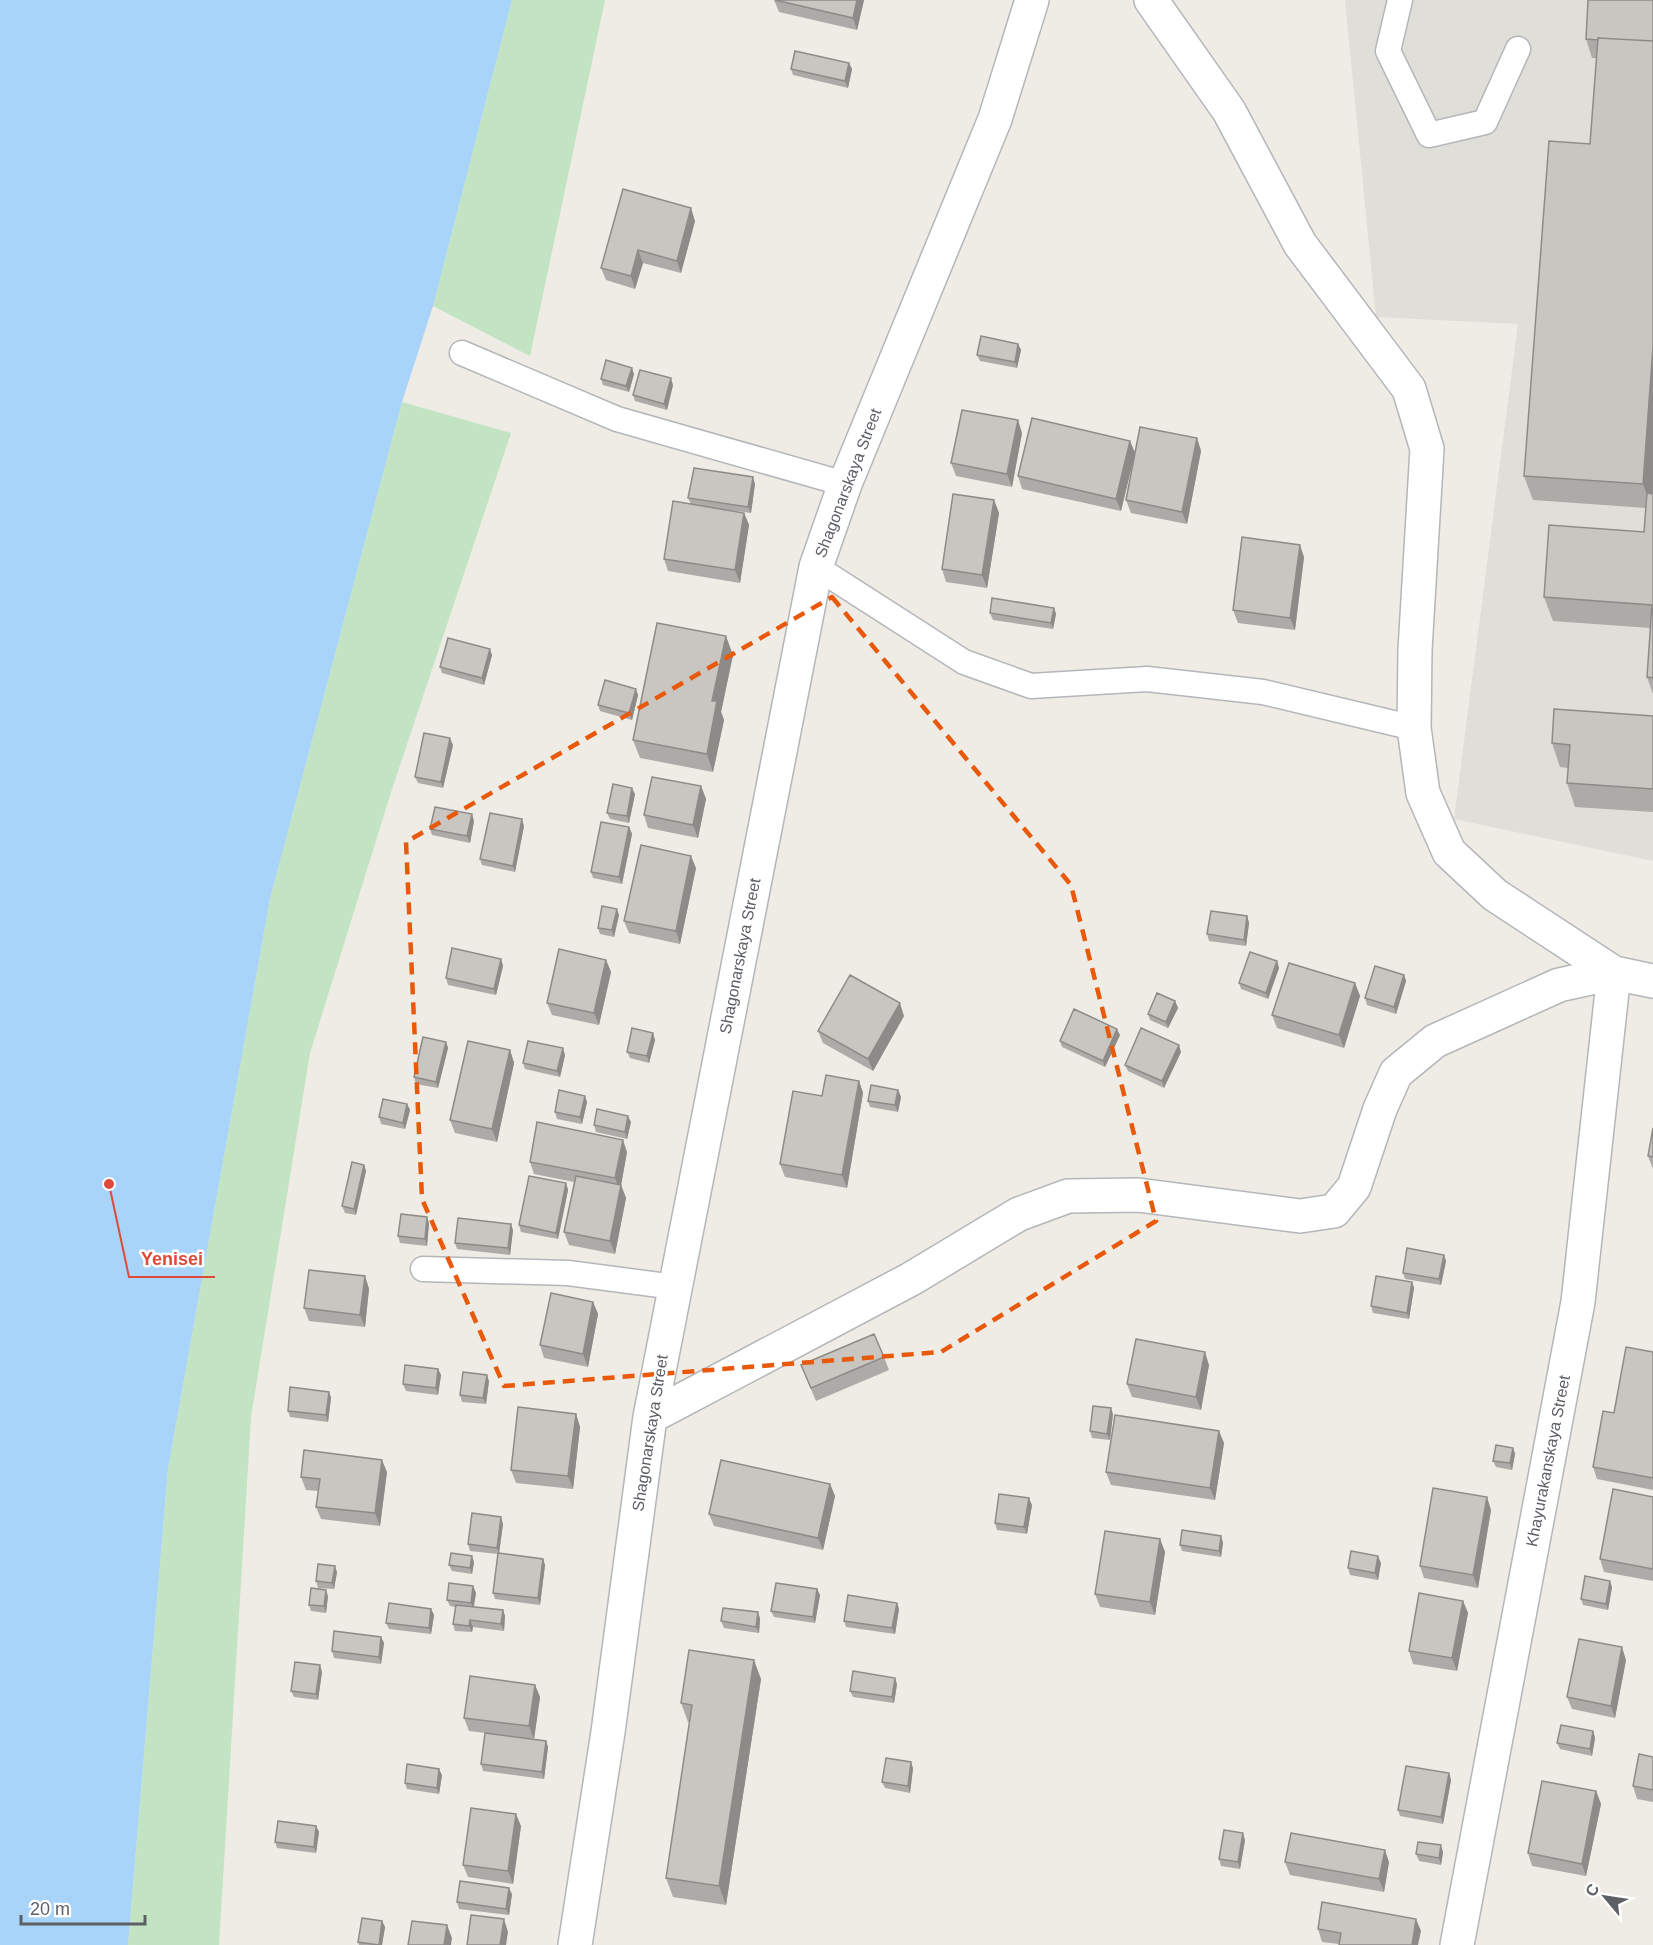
<svg xmlns="http://www.w3.org/2000/svg" width="1653" height="1945" viewBox="0 0 1653 1945" font-family="Helvetica,sans-serif">
  <style>
    .industrial { fill: #dfded9 }
    .green { fill: #c2e4c3 }
    .water { fill: #a9d4f9 }
    .lines { fill: none; stroke-linecap: round; stroke-linejoin: round }
    .lane-casing { stroke: #b5b6ba; stroke-width: 27 }
    .street-casing { stroke: #b5b6ba; stroke-width: 36 }
    .lane { stroke: #fff; stroke-width: 24 }
    .street { stroke: #fff; stroke-width: 33 }
    .wall { fill: #adaaa7 }
    .shaded-wall { fill: #8d8b88 }
    .building { fill: #c9c6c2; stroke: #8d8b88; stroke-width: 1.5 }
    .marked { fill: none; stroke: #e8590c; stroke-width: 4.5; stroke-dasharray: 12 8; stroke-linejoin: round }
    .labels { text-anchor: middle; dominant-baseline: central; stroke-width: 5; stroke-linejoin: round; paint-order: stroke }
    .street-label { font-size: 16px; fill: #5c5f64; stroke: #fff }
    .leader { fill: none; stroke: #de4b3a; stroke-width: 2 }
    .callout-dot { fill: #de4b3a; stroke: #fff; stroke-width: 2 }
    .callout-label { font-size: 18px; text-anchor: middle; font-weight: bold; fill: #de4b3a; stroke: #fff; stroke-width: 5; stroke-linejoin: round; paint-order: stroke }
  </style>
  <rect width="100%" height="100%" fill="#eeece4"/>
  <path class="industrial" d="M1345,0H1653V861L1454,819L1518,324L1376,317Z"/>
  <path class="green" d="M512,0H605L530,356L433,306Z
    M402,402L511,433L393,786L310,1053L251,1417L219,1945H128L168,1469L270,899Z"/>
  <path class="water" d="M0,0H512L433,306L402,402L270,899L168,1469L128,1945H0Z"/>
  <g class="lines">
    <defs>
      <path id="lane" d="M1400,0L1388,51L1429,135L1485,122L1518,49
        M462,353L617,419L845,484
        M816,567L964,662L1031,686L1147,679L1263,692L1414,728
        M423,1269L568,1273L675,1287"/>
      <path id="street" d="M1151,0L1229,111L1300,244L1409,389L1427,449L1415,650L1414,728L1423,793L1449,852L1495,895L1614,973L1578,1302L1457,1945
        M650,1417L911,1279L1019,1214L1068,1196L1138,1195L1300,1216L1334,1211L1354,1187L1380,1109L1396,1073L1435,1041L1559,985L1614,973L1653,981
        M575,1945L608,1732L650,1417L816,567L845,484L995,119L1032,0"/>
    </defs>
    <use href="#lane" class="lane-casing"/>
    <use href="#street" class="street-casing"/>
    <use href="#lane" class="lane"/>
    <use href="#street" class="street"/>
  </g>
  <path class="wall" d="M774,0H864L857,30L779,12Z
    M1653,0V694L1647,677L1651,628L1553,621L1544,597L1644,532L1646,508L1533,500L1524,476L1590,144L1597,58H1592L1586,39Z
    M849,63L852,69L848,88L793,75L791,69Z
    M695,221L681,273L643,263L635,289L606,280L601,268Z
    M1018,344L1021,350L1017,368L980,361L977,355Z
    M634,374L629,392L603,385L601,379Z
    M673,385L667,410L635,401L633,395Z
    M1022,433L1012,487L956,476L951,463Z
    M1197,438L1201,451L1187,524L1131,513L1126,500Z
    M1130,441L1135,453L1121,511L1022,489L1018,476Z
    M755,484L751,513L723,509L744,513L749,525L740,583L668,571L664,559L691,504L688,498Z
    M994,500L999,513L987,588L946,582L942,569Z
    M1304,557L1295,630L1238,623L1233,610Z
    M1054,608L1056,614L1053,629L993,620L990,613Z
    M492,655L484,685L442,673L440,667Z
    M733,655L721,712L724,720L713,772L640,758L633,740Z
    M638,695L632,720L600,711L598,705Z
    M1653,716V812L1575,807L1567,783L1568,768L1560,767L1552,743Z
    M453,745L443,788L418,783L415,777Z
    M701,786L706,799L698,838L648,828L644,815Z
    M635,794L629,823L610,819L607,813Z
    M474,821L470,843L432,835L430,829Z
    M524,826L515,872L482,865L480,859Z
    M629,827L632,834L622,884L593,878L591,872Z
    M696,868L680,944L629,933L624,921Z
    M619,915L614,937L600,934L598,928Z
    M1247,916L1249,923L1246,946L1209,941L1207,934Z
    M501,959L503,966L496,995L448,985L446,978Z
    M606,960L611,972L599,1025L552,1015L547,1003Z
    M1277,961L1279,968L1268,999L1241,989L1239,983Z
    M1404,975L1406,981L1396,1014L1367,1005L1365,998Z
    M1355,983L1360,996L1344,1048L1277,1028L1272,1015Z
    M1175,1001L1178,1008L1168,1028L1150,1020L1148,1014Z
    M904,1016L873,1071L823,1043L818,1031Z
    M653,1033L655,1040L649,1063L630,1058L627,1052Z
    M1120,1035L1105,1067L1062,1047L1060,1041Z
    M446,1042L448,1048L438,1088L416,1084L414,1077Z
    M510,1050L514,1063L497,1142L455,1133L450,1120Z
    M1181,1052L1164,1088L1128,1071L1125,1065Z
    M565,1055L560,1077L525,1069L523,1063Z
    M859,1081L863,1093L847,1188L785,1177L780,1164L822,1096Z
    M898,1090L901,1097L898,1112L870,1107L868,1101Z
    M587,1102L582,1124L557,1119L555,1112Z
    M407,1104L410,1110L405,1129L381,1124L379,1117Z
    M631,1122L627,1139L596,1132L594,1125Z
    M1653,1128V1169L1648,1156Z
    M627,1152L621,1185L626,1198L615,1254L569,1245L564,1232L574,1182L534,1174L530,1162Z
    M364,1165L366,1171L356,1215L345,1213L342,1206Z
    M566,1183L568,1190L558,1239L521,1232L519,1225Z
    M429,1223L427,1246L400,1243L398,1236Z
    M513,1230L510,1255L457,1249L455,1243Z
    M1444,1255L1446,1261L1441,1285L1405,1279L1403,1273Z
    M365,1276L369,1289L365,1327L309,1321L304,1308Z
    M1412,1282L1414,1288L1409,1319L1373,1313L1371,1306Z
    M593,1302L598,1314L588,1367L544,1358L540,1345Z
    M1653,1352V1490L1597,1479L1593,1467L1614,1413Z
    M884,1357L889,1370L816,1401L801,1365Z
    M1209,1365L1201,1410L1132,1397L1127,1384Z
    M438,1369L441,1375L438,1395L406,1391L403,1384Z
    M489,1381L486,1404L462,1402L460,1395Z
    M329,1392L331,1398L328,1422L290,1417L288,1411Z
    M576,1414L580,1427L573,1489L516,1483L511,1470Z
    M1113,1414L1110,1440L1092,1438L1090,1431Z
    M1224,1443L1215,1500L1111,1485L1106,1472Z
    M1513,1448L1515,1454L1512,1470L1496,1467L1493,1461Z
    M387,1472L380,1526L321,1519L316,1507L318,1491L306,1490L301,1477Z
    M830,1484L835,1496L823,1550L714,1526L709,1514Z
    M1653,1497V1581L1604,1572L1600,1559Z
    M1032,1505L1027,1534L997,1530L995,1523Z
    M1491,1510L1478,1588L1424,1578L1420,1566Z
    M503,1524L499,1553L543,1559L545,1565L540,1605L495,1599L493,1593L498,1554L470,1551L468,1544Z
    M1221,1536L1223,1543L1221,1557L1182,1551L1180,1545Z
    M1160,1539L1165,1552L1155,1615L1100,1607L1095,1594Z
    M474,1562L472,1574L452,1571L449,1565Z
    M1381,1563L1378,1580L1350,1575L1348,1568Z
    M337,1572L334,1589L318,1588L316,1581Z
    M473,1586L476,1593L474,1607L503,1610L505,1616L504,1631L473,1627L472,1632L455,1631L453,1624L455,1607L450,1606L447,1600Z
    M1612,1587L1608,1610L1583,1605L1581,1599Z
    M817,1589L820,1595L815,1623L774,1617L771,1611Z
    M328,1596L326,1613L311,1611L309,1605Z
    M1463,1601L1468,1613L1457,1671L1413,1664L1409,1651Z
    M897,1603L899,1609L895,1634L846,1627L844,1621Z
    M431,1609L434,1615L431,1634L389,1629L386,1623Z
    M758,1612L760,1619L759,1633L724,1628L721,1621Z
    M381,1637L384,1643L381,1664L334,1658L332,1651Z
    M1626,1660L1615,1718L1572,1709L1567,1697Z
    M322,1672L318,1700L294,1697L291,1691Z
    M761,1679L726,1905L673,1897L666,1878L690,1722H688L681,1703Z
    M897,1684L894,1703L853,1697L850,1691Z
    M535,1685L540,1697L534,1739L469,1731L464,1718Z
    M1593,1731L1595,1738L1592,1756L1560,1749L1557,1743Z
    M546,1741L548,1747L544,1779L483,1771L481,1764Z
    M1653,1757V1802L1637,1799L1633,1786Z
    M913,1768L910,1793L885,1788L882,1782Z
    M1449,1773L1451,1780L1443,1824L1400,1816L1398,1810Z
    M442,1775L439,1794L407,1789L405,1783Z
    M1596,1791L1601,1804L1586,1876L1532,1866L1528,1853Z
    M316,1826L319,1832L316,1853L277,1848L275,1842Z
    M521,1826L513,1884L468,1877L463,1865Z
    M1245,1840L1240,1869L1221,1866L1219,1859Z
    M1443,1852L1441,1865L1419,1861L1416,1854Z
    M1285,1862H1389L1384,1892L1290,1875Z
    M512,1894L509,1915L459,1909L457,1902Z
    M382,1921L385,1927L382,1945H359L358,1942Z
    M1318,1929L1421,1931L1339,1944L1322,1942Z"/>
  <path class="shaded-wall" d="M857,0H864L857,30L853,18Z
    M849,63L852,69L848,88L845,81Z
    M691,208L695,221L681,273L677,261Z
    M638,250L643,263L635,289L631,276Z
    M1018,344L1021,350L1017,368L1015,362Z
    M1653,347V488L1652,508L1643,484Z
    M632,368L634,374L629,392L626,386Z
    M671,378L673,385L667,410L664,404Z
    M1018,420L1022,433L1012,487L1007,474Z
    M1197,438L1201,451L1187,524L1182,512Z
    M1130,441L1135,453L1121,511L1116,499Z
    M753,477L755,484L751,513L748,507Z
    M994,500L999,513L987,588L982,575Z
    M744,513L749,525L740,583L735,570Z
    M1300,545L1304,557L1295,630L1290,618Z
    M1054,608L1056,614L1053,629L1051,623Z
    M726,636L733,655L721,712L724,720L713,772L707,754L712,701Z
    M490,649L492,655L484,685L482,678Z
    M636,689L638,695L632,720L629,713Z
    M450,738L453,745L443,788L441,782Z
    M701,786L706,799L698,838L693,825Z
    M632,788L635,794L629,823L627,816Z
    M472,814L474,821L470,843L467,836Z
    M522,819L524,826L515,872L513,866Z
    M629,827L632,834L622,884L619,877Z
    M691,856L696,868L680,944L676,931Z
    M617,909L619,915L614,937L612,930Z
    M1247,916L1249,923L1246,946L1244,940Z
    M501,959L503,966L496,995L494,989Z
    M606,960L611,972L599,1025L594,1013Z
    M1277,961L1279,968L1268,999L1266,993Z
    M1404,975L1406,981L1396,1014L1394,1007Z
    M1355,983L1360,996L1344,1048L1339,1035Z
    M1175,1001L1178,1008L1168,1028L1166,1022Z
    M900,1003L904,1016L873,1071L868,1059Z
    M1117,1029L1120,1035L1105,1067L1103,1061Z
    M653,1033L655,1040L649,1063L647,1056Z
    M446,1042L448,1048L438,1088L436,1082Z
    M1179,1045L1181,1052L1164,1088L1162,1081Z
    M563,1048L565,1055L560,1077L557,1071Z
    M510,1050L514,1063L497,1142L492,1129Z
    M859,1081L863,1093L847,1188L842,1175Z
    M898,1090L901,1097L898,1112L895,1105Z
    M585,1096L587,1102L582,1124L580,1117Z
    M407,1104L410,1110L405,1129L403,1123Z
    M628,1116L631,1122L627,1139L625,1132Z
    M623,1140L627,1152L620,1191L615,1178Z
    M364,1165L366,1171L356,1215L354,1209Z
    M566,1183L568,1190L558,1239L556,1233Z
    M621,1185L626,1198L615,1254L610,1241Z
    M427,1217L429,1223L427,1246L425,1239Z
    M511,1224L513,1230L510,1255L508,1248Z
    M1444,1255L1446,1261L1441,1285L1439,1279Z
    M365,1276L369,1289L365,1327L360,1315Z
    M1412,1282L1414,1288L1409,1319L1407,1313Z
    M593,1302L598,1314L588,1367L583,1354Z
    M1205,1352L1209,1365L1201,1410L1196,1397Z
    M438,1369L441,1375L438,1395L436,1388Z
    M487,1375L489,1381L486,1404L483,1398Z
    M329,1392L331,1398L328,1422L326,1415Z
    M1111,1408L1113,1414L1110,1440L1107,1434Z
    M576,1414L580,1427L573,1489L568,1476Z
    M1219,1431L1224,1443L1215,1500L1210,1488Z
    M1513,1448L1515,1454L1512,1470L1510,1463Z
    M382,1460L387,1472L380,1526L375,1513Z
    M830,1484L835,1496L823,1550L818,1538Z
    M1487,1497L1491,1510L1478,1588L1473,1575Z
    M1029,1498L1032,1505L1027,1534L1024,1527Z
    M501,1517L503,1524L499,1554L497,1548Z
    M1221,1536L1223,1543L1221,1557L1219,1551Z
    M1160,1539L1165,1552L1155,1615L1150,1602Z
    M472,1556L474,1562L472,1574L470,1568Z
    M1378,1556L1381,1563L1378,1580L1375,1573Z
    M543,1559L545,1565L540,1605L538,1598Z
    M335,1566L337,1572L334,1589L332,1583Z
    M1610,1581L1612,1587L1608,1610L1606,1604Z
    M473,1586L476,1593L473,1609L471,1603Z
    M817,1589L820,1595L815,1623L813,1617Z
    M326,1590L328,1596L326,1613L324,1606Z
    M1463,1601L1468,1613L1457,1671L1452,1658Z
    M897,1603L899,1609L895,1634L892,1628Z
    M431,1609L434,1615L431,1634L429,1628Z
    M503,1610L505,1616L504,1631L501,1624Z
    M758,1612L760,1619L759,1633L756,1627Z
    M470,1620L473,1627L472,1632L469,1626Z
    M381,1637L384,1643L381,1664L379,1657Z
    M1622,1647L1626,1660L1615,1718L1611,1706Z
    M754,1660L761,1679L726,1905L719,1886Z
    M320,1665L322,1672L318,1700L316,1694Z
    M895,1678L897,1684L894,1703L892,1697Z
    M535,1685L540,1697L534,1739L529,1726Z
    M1593,1731L1595,1738L1592,1756L1590,1749Z
    M546,1741L548,1747L544,1779L542,1772Z
    M911,1762L913,1768L910,1793L908,1786Z
    M439,1769L442,1775L439,1794L437,1788Z
    M1449,1773L1451,1780L1443,1824L1441,1817Z
    M1596,1791L1601,1804L1586,1876L1582,1864Z
    M516,1814L521,1826L513,1884L508,1871Z
    M316,1826L319,1832L316,1853L314,1847Z
    M1243,1833L1245,1840L1240,1869L1238,1862Z
    M1441,1845L1443,1852L1441,1865L1439,1858Z
    M1385,1850L1389,1862L1384,1892L1379,1879Z
    M509,1888L512,1894L509,1915L506,1909Z
    M504,1919L508,1932L506,1945H500Z
    M1416,1919L1421,1931L1418,1945H1412Z
    M382,1921L385,1927L382,1945H379Z
    M447,1925L452,1938L451,1945H444Z"/>
  <path class="building" d="M775,0H857L853,18Z
    M1588,0H1653V41L1598,38V40L1586,39Z
    M1598,38L1653,41V347L1643,484L1524,476L1549,141L1590,144Z
    M795,51L849,63L845,81L791,69Z
    M623,189L691,208L677,261L638,250L631,276L601,268Z
    M981,336L1018,344L1015,362L977,355Z
    M606,360L632,368L626,386L601,379Z
    M640,370L671,378L664,404L633,395Z
    M962,410L1018,420L1007,474L951,463Z
    M1032,418L1130,441L1116,499L1018,476Z
    M1140,427L1197,438L1182,512L1126,500Z
    M694,468L753,477L748,507L688,498Z
    M1647,493L1653,494V678L1647,677L1652,605L1544,597L1549,525L1644,532Z
    M953,494L994,500L982,575L942,569Z
    M673,501L744,513L735,570L664,559Z
    M1242,537L1300,545L1290,618L1233,610Z
    M992,598L1054,608L1051,623L990,613Z
    M657,623L726,636L712,701H717L707,754L633,740Z
    M448,638L490,649L482,678L440,667Z
    M605,680L636,689L629,713L598,705Z
    M1554,709L1653,716V789L1567,783L1570,745L1552,743Z
    M424,733L450,738L441,782L415,777Z
    M652,777L701,786L693,825L644,815Z
    M613,784L632,788L627,816L607,813Z
    M435,807L472,814L467,836L430,829Z
    M490,813L522,819L513,866L480,859Z
    M601,822L629,827L619,877L591,872Z
    M641,845L691,856L676,931L624,921Z
    M602,906L617,909L612,930L598,928Z
    M1211,911L1247,916L1244,940L1207,934Z
    M452,948L501,959L494,989L446,978Z
    M559,949L606,960L594,1013L547,1003Z
    M1250,952L1277,961L1266,993L1239,983Z
    M1289,963L1355,983L1339,1035L1272,1015Z
    M1375,966L1404,975L1394,1007L1365,998Z
    M850,975L900,1003L868,1059L818,1031Z
    M1157,993L1175,1001L1166,1022L1148,1014Z
    M1074,1009L1117,1029L1103,1061L1060,1041Z
    M632,1028L653,1033L647,1056L627,1052Z
    M1141,1028L1179,1045L1162,1081L1125,1065Z
    M423,1037L446,1042L436,1082L414,1077Z
    M468,1041L510,1050L492,1129L450,1120Z
    M528,1041L563,1048L557,1071L523,1063Z
    M826,1075L859,1081L842,1175L780,1164L793,1091L822,1096Z
    M871,1085L898,1090L895,1105L868,1101Z
    M559,1090L585,1096L580,1117L555,1112Z
    M383,1099L407,1104L403,1123L379,1117Z
    M597,1109L628,1116L625,1132L594,1125Z
    M537,1122L623,1140L615,1178L530,1162Z
    M1653,1128V1157L1648,1156Z
    M352,1162L364,1165L354,1209L342,1206Z
    M529,1176L566,1183L556,1233L519,1225Z
    M576,1176L621,1185L610,1241L564,1232Z
    M401,1214L427,1217L425,1239L398,1236Z
    M458,1218L511,1224L508,1248L455,1243Z
    M1407,1248L1444,1255L1439,1279L1403,1273Z
    M309,1270L365,1276L360,1315L304,1308Z
    M1376,1276L1412,1282L1407,1313L1371,1306Z
    M551,1293L593,1302L583,1354L540,1345Z
    M874,1334L884,1357L811,1388L801,1365Z
    M1136,1339L1205,1352L1196,1397L1127,1384Z
    M1626,1347L1653,1352V1478L1593,1467L1603,1411L1614,1413Z
    M405,1365L438,1369L436,1388L403,1384Z
    M463,1372L487,1375L483,1398L460,1395Z
    M290,1387L329,1392L326,1415L288,1411Z
    M1093,1406L1111,1408L1107,1434L1090,1431Z
    M518,1407L576,1414L568,1476L511,1470Z
    M1115,1415L1219,1431L1210,1488L1106,1472Z
    M1496,1445L1513,1448L1510,1463L1493,1461Z
    M304,1450L382,1460L375,1513L316,1507L320,1479L301,1477Z
    M721,1460L830,1484L818,1538L709,1514Z
    M1433,1488L1487,1497L1473,1575L1420,1566Z
    M1613,1489L1653,1497V1569L1600,1559Z
    M999,1494L1029,1498L1024,1527L995,1523Z
    M472,1513L501,1517L497,1548L468,1544Z
    M1182,1530L1221,1536L1219,1551L1180,1545Z
    M1105,1531L1160,1539L1150,1602L1095,1594Z
    M1351,1551L1378,1556L1375,1573L1348,1568Z
    M451,1553L472,1556L470,1568L449,1565Z
    M498,1553L543,1559L538,1598L493,1593Z
    M318,1564L335,1566L332,1583L316,1581Z
    M1585,1576L1610,1581L1606,1604L1581,1599Z
    M449,1583L473,1586L471,1603L447,1600Z
    M776,1583L817,1589L813,1617L771,1611Z
    M311,1588L326,1590L324,1606L309,1605Z
    M1419,1593L1463,1601L1452,1658L1409,1651Z
    M848,1595L897,1603L892,1628L844,1621Z
    M389,1603L431,1609L429,1628L386,1623Z
    M456,1605L503,1610L501,1624L470,1620L469,1626L453,1624Z
    M723,1608L758,1612L756,1627L721,1621Z
    M334,1631L381,1637L379,1657L332,1651Z
    M1579,1639L1622,1647L1611,1706L1567,1697Z
    M689,1650L754,1660L719,1886L666,1878L692,1705L681,1703Z
    M295,1662L320,1665L316,1694L291,1691Z
    M853,1671L895,1678L892,1697L850,1691Z
    M470,1676L535,1685L529,1726L464,1718Z
    M1561,1725L1593,1731L1590,1749L1557,1743Z
    M485,1733L546,1741L542,1772L481,1764Z
    M1639,1754L1653,1757V1790L1633,1786Z
    M886,1758L911,1762L908,1786L882,1782Z
    M407,1764L439,1769L437,1788L405,1783Z
    M1406,1766L1449,1773L1441,1817L1398,1810Z
    M1542,1781L1596,1791L1582,1864L1528,1853Z
    M471,1808L516,1814L508,1871L463,1865Z
    M278,1821L316,1826L314,1847L275,1842Z
    M1224,1830L1243,1833L1238,1862L1219,1859Z
    M1291,1833L1385,1850L1379,1879L1285,1862Z
    M1418,1842L1441,1845L1439,1858L1416,1854Z
    M460,1881L509,1888L506,1909L457,1902Z
    M1322,1902L1416,1919L1412,1945H1339L1341,1933L1318,1929Z
    M471,1915L504,1919L500,1945H467Z
    M362,1918L382,1921L379,1945L358,1942Z
    M412,1921L447,1925L444,1945H408Z"/>
  <path class="marked" d="M832,597L1071,885L1156,1221L941,1352L504,1386L422,1199L406,842Z"/>
  <g class="labels">
    <g class="street-label">
      <text transform="translate(848 483) rotate(-69)">Shagonarskaya Street</text>
      <text transform="translate(740 956) rotate(-79)">Shagonarskaya Street</text>
      <text transform="translate(650 1433) rotate(-81)">Shagonarskaya Street</text>
      <text transform="translate(1548 1461) rotate(-79)">Khayurakanskaya Street</text>
    </g>
  </g>
  <path class="leader" d="M109 1184L129 1277H215"/>
  <circle class="callout-dot" cx="109" cy="1184" r="6"/>
  <g class="callout-label">
    <text x="172" y="1265">Yenisei</text>
  </g>
  <g transform="translate(1605 1897) rotate(299)" stroke="#ffffff" stroke-width="4.5" paint-order="stroke">
  <path d="M0-4.5L10 22L0 15L-10 22Z" fill="#5c5f64"/>
  <text y="-9" font-size="16" font-weight="bold" text-anchor="middle" fill="#5c5f64">С</text>
  </g>
  <path d="M21 1915v9h124v-9" fill="none" stroke="#5c5f64" stroke-width="3"/>
  <text x="30" y="1915" font-size="18" fill="#5c5f64" stroke="#ffffff" stroke-width="4.5" paint-order="stroke">20 m</text>
</svg>
